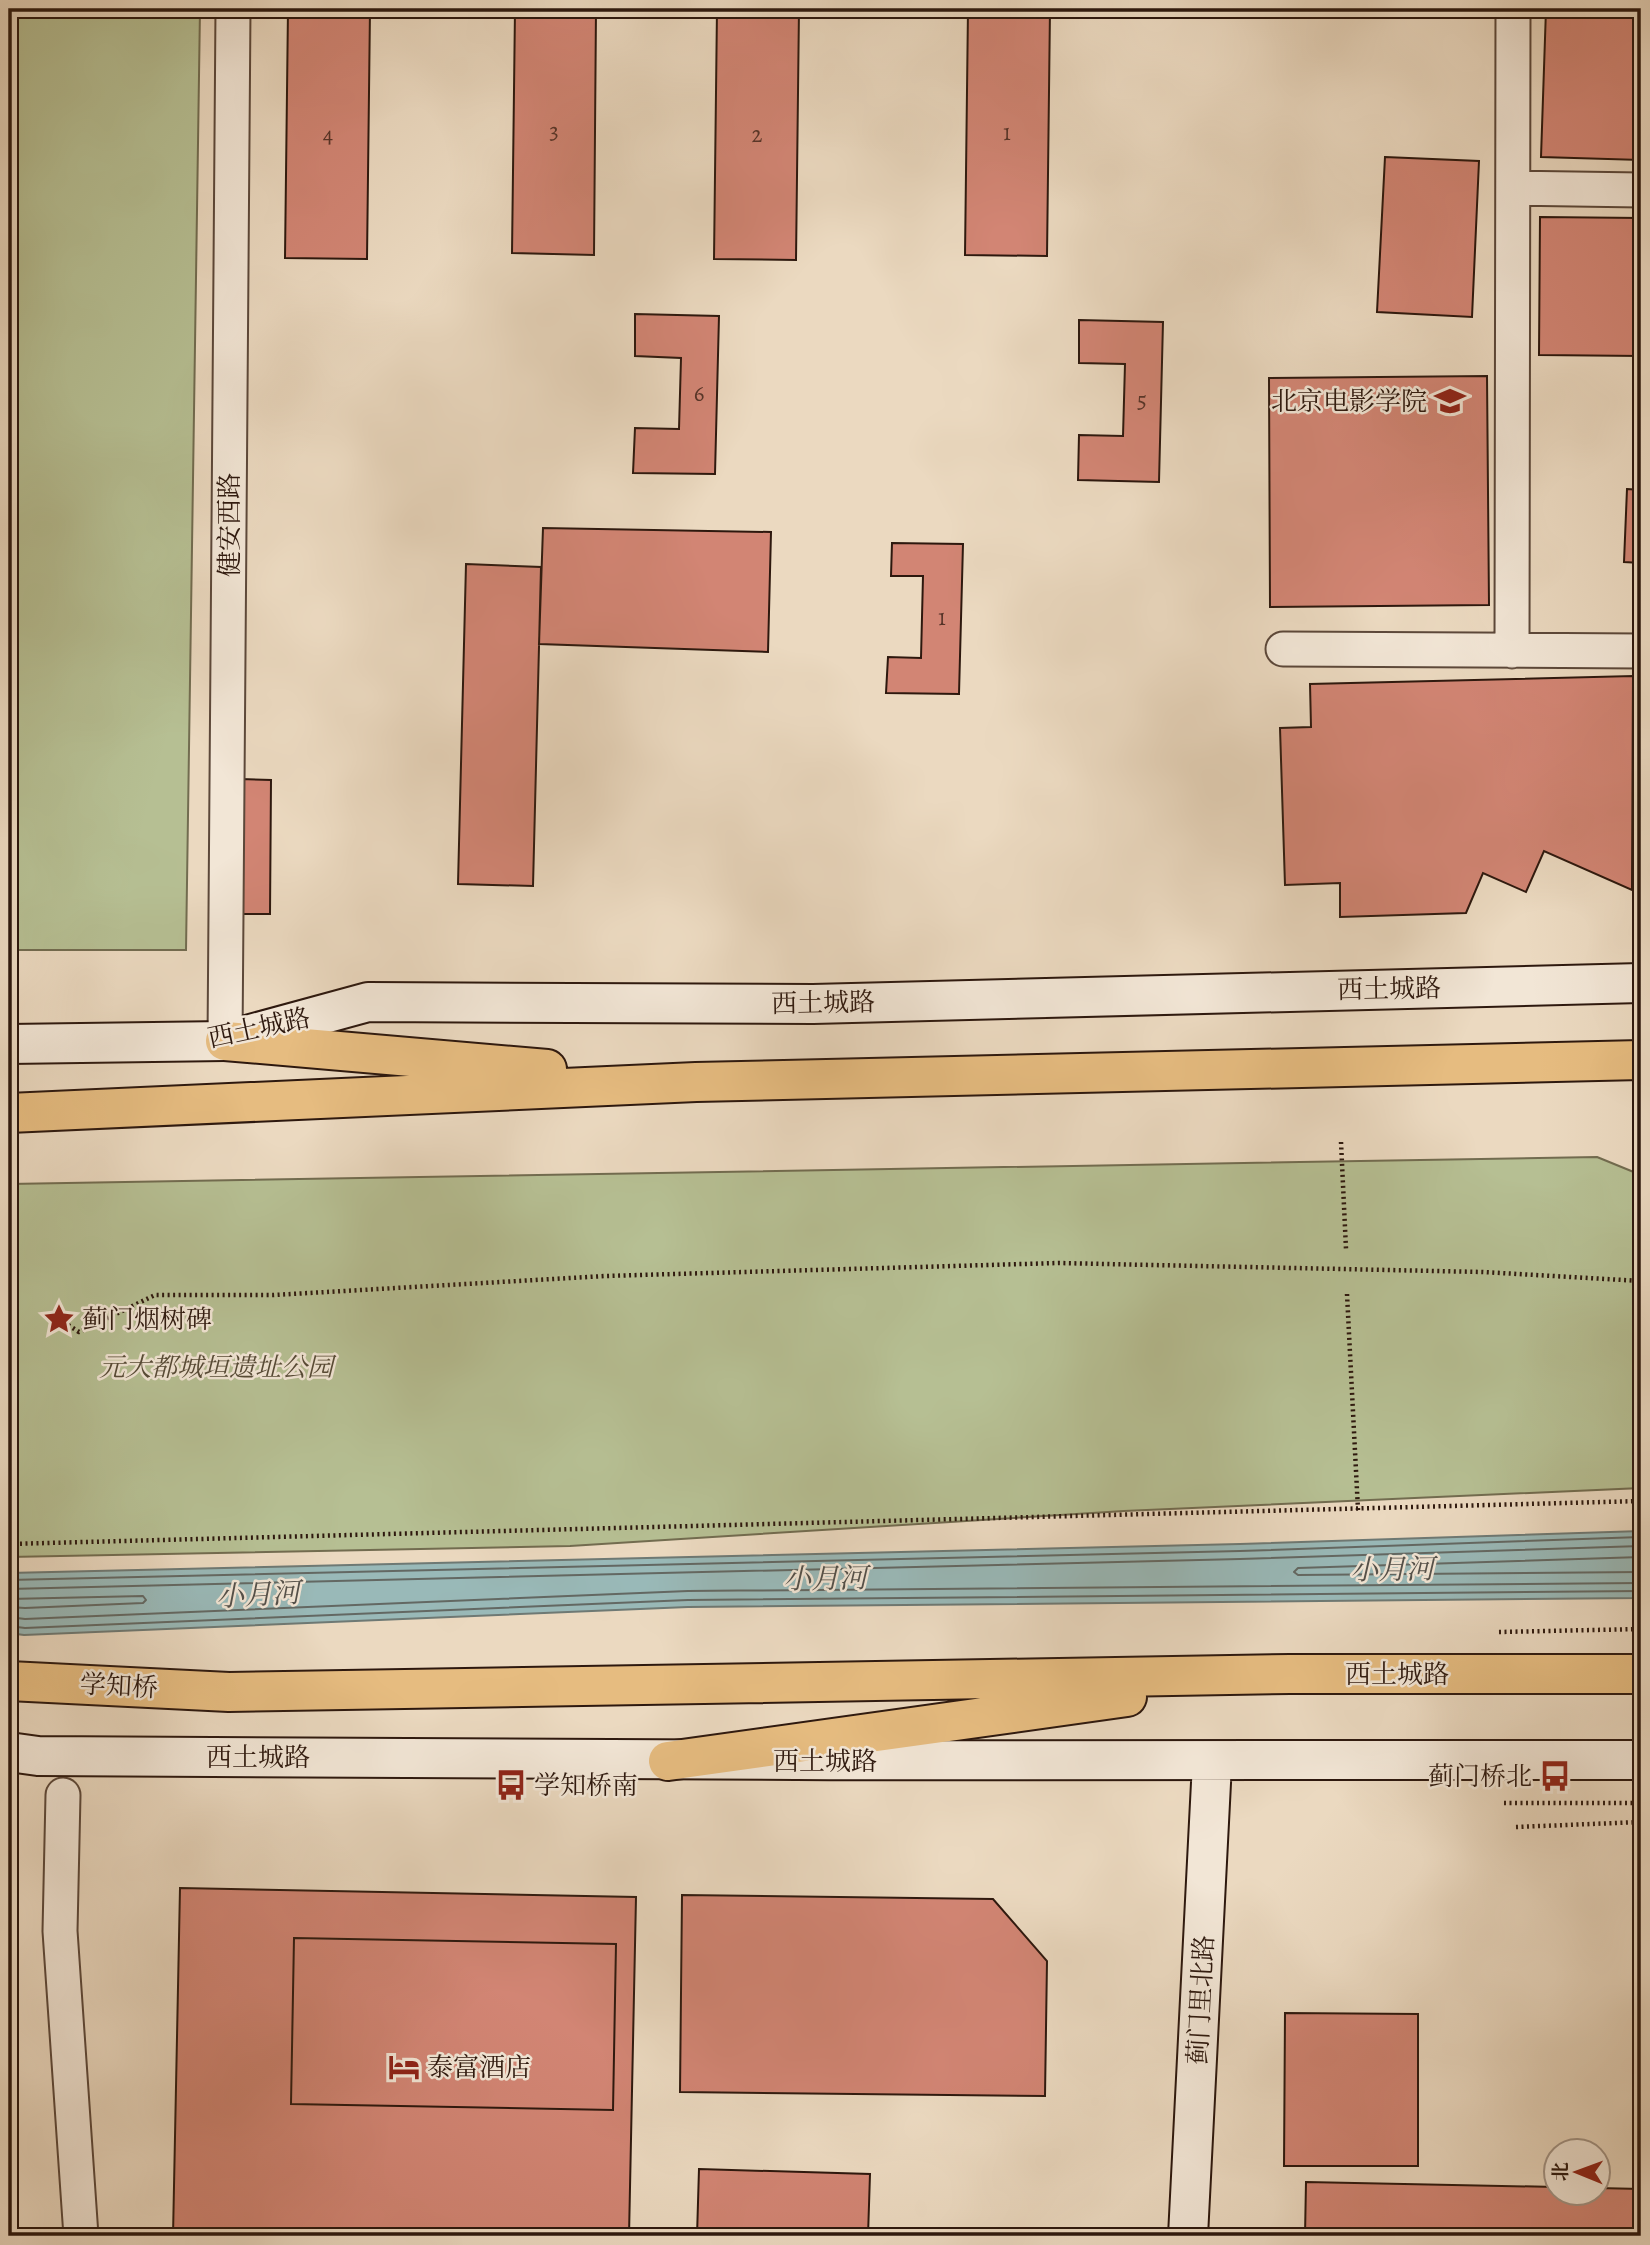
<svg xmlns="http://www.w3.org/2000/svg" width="1650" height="2245" viewBox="0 0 1650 2245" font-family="Alegreya,'Noto Serif SC',serif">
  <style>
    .green { fill: #b6bf93; stroke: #726c50; stroke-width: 2 }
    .water { fill: #99b9b8; stroke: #6e7974; stroke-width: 2 }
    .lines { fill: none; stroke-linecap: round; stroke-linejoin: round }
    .shore { stroke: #636863; stroke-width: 2 }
    .building { fill: #d28574; stroke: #2d180e; stroke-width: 2 }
    .street-casing { stroke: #5c483a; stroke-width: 37 }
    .secondary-casing { stroke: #2d180e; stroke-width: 42 }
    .highway-casing { stroke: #2d180e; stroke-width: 42 }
    .path { stroke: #2d180e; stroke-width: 4.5; stroke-dasharray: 2 3.5; stroke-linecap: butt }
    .street { stroke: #f2e6d6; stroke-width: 33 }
    .secondary { stroke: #f2e6d6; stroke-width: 38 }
    .highway { stroke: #e6bc80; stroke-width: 38 }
    .labels { text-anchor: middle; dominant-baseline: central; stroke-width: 5; stroke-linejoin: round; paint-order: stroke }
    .number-label { font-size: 23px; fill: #563328 }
    .poi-label { font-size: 26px; fill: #2d180e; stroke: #f2e6d6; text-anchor: start }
    .street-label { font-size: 26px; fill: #2d180e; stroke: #f2e6d6 }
    .park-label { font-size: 26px; font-style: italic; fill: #564a36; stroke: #f2e6d6 }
    .water-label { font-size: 28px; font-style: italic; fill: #53504a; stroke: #f2e6d6 }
  </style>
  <rect width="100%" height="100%" fill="#ebd9c0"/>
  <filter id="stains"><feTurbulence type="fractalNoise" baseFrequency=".00286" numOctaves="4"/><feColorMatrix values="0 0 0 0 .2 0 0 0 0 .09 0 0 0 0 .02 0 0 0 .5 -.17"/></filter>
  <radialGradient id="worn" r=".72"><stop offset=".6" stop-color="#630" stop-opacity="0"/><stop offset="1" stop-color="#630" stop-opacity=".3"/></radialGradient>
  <path class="green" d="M9,9H200L186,950H9Z
    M1597,1157L1641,1175V1488L1124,1511L570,1546L9,1557V1184Z"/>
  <path class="water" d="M1641,1531V1598L688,1607L24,1635L9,1633V1573L1240,1544Z"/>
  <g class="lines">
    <path class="shore" d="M1641,1557L1298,1568L1294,1572L1298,1575L1641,1572
      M9,1580L1240,1551L1641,1537
      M9,1589L1240,1559L1641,1546
      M9,1599L143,1596L146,1600L143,1603L25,1608L9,1607
      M9,1617L25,1619L688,1591L1641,1583
      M9,1626L25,1628L688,1600L1641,1591"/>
  </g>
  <path class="building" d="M288,9H370L367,259L285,258Z
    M515,9H596L594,255L512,253Z
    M717,9H799L796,260L714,259Z
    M968,9H1050L1047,256L965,255Z
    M1546,9H1641V160L1541,157Z
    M1385,157L1479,161L1472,317L1377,312Z
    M1540,217L1641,218V356L1539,355Z
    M635,314L719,316L715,474L633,473L635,428L679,429L681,358L635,356Z
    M1079,320L1163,322L1159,482L1078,480L1079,435L1123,436L1125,364L1079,363Z
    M1487,376L1489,605L1270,607L1269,378Z
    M1627,489L1641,490V563L1624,562Z
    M543,528L771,532L768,652L539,644Z
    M892,543L963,544L959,694L886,693L888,657L921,658L923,576H891Z
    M466,564L541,567L533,886L458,884Z
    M1633,676L1632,890L1544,851L1526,892L1483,873L1466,913L1340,917V883L1285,885L1280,728L1311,727L1310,684Z
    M240,779L271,780L270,914H239Z
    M180,1888L636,1897L629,2236H173Z
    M682,1895L993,1899L1047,1961L1045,2096L680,2092Z
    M294,1938L616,1944L613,2110L291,2104Z
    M1285,2013L1418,2014V2166H1284Z
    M699,2169L870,2174L868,2236H697Z
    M1306,2182L1556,2187V2192H1598V2188L1641,2189V2236H1305Z
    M223,2231L560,2236H223Z"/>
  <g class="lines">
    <defs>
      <path id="street" d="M1513,188L1641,190
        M1283,649L1641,651
        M1512,651L1513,9
        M225,1041L233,9
        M63,1795L60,1931L81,2236"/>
      <path id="secondary" d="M9,1044L225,1041L368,1002L813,1004L1641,983
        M9,1752L38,1756C572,1759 1107,1763 1641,1760
        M1188,2236L1212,1763"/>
      <path id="highway" d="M225,1041L547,1069
        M9,1113L696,1082L1641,1060
        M9,1681L229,1692L1290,1674H1641
        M668,1761L1127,1697"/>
    </defs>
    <use href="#street" class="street-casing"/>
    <use href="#secondary" class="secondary-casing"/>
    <use href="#highway" class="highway-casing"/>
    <path class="path" d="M1341,1142L1346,1249
      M1347,1294L1358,1510
      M59,1319L79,1332L155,1295H274L605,1276L1058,1263L1483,1272L1641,1281
      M9,1544L1641,1501
      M1499,1632L1641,1629
      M1504,1803H1641
      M1516,1827L1641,1822"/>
    <use href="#street" class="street"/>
    <use href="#secondary" class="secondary"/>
    <use href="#highway" class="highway"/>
  </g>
  <defs>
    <symbol id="university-bare" viewBox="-9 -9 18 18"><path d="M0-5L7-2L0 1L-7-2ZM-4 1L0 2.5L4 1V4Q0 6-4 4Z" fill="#8f2418" stroke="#f2e6d6" stroke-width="2.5" paint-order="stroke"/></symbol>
    <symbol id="sight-bare" viewBox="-9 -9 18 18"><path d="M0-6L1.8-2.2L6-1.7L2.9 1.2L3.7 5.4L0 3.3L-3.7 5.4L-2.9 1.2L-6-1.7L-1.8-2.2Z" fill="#8f2418" stroke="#f2e6d6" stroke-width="2.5" paint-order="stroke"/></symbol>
    <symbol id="bus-bare" viewBox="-9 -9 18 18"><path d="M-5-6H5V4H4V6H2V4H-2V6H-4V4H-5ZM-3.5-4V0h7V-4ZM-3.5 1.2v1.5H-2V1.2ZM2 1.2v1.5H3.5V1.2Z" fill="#8f2418" stroke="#f2e6d6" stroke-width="2.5" paint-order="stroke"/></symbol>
    <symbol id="hotel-bare" viewBox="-9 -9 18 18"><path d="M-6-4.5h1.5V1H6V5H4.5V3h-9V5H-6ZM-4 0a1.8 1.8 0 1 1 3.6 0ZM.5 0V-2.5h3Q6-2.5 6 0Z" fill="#8f2418" stroke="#f2e6d6" stroke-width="2.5" paint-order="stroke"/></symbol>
  </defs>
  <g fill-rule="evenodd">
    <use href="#university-bare" x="1428" y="379" width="44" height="44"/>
    <use href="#sight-bare" x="37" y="1297" width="44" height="44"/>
    <use href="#bus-bare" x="1533" y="1754" width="44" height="44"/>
    <use href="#bus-bare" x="489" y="1763" width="44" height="44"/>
    <use href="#hotel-bare" x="382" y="2045" width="44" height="44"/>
  </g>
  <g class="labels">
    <g class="number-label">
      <text x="554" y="131">3</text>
      <text x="1007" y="132">1</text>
      <text x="328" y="134">4</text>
      <text x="757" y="134">2</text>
      <text x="699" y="393">6</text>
      <text x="1142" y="400">5</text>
      <text x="942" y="617">1</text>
    </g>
    <g class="poi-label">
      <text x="1427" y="401" text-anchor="end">北京电影学院</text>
      <text x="82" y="1319">蓟门烟树碑</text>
      <text x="1532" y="1776" text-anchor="end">蓟门桥北</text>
      <text x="534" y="1785">学知桥南</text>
      <text x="427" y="2067">泰富酒店</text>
    </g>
    <g class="street-label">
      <text transform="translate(229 525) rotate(-90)">健安西路</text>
      <text transform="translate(1389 989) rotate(-1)">西土城路</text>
      <text transform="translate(823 1003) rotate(-1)">西土城路</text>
      <text transform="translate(259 1028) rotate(-12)">西土城路</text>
      <text x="1397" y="1674">西土城路</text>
      <text transform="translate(119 1686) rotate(3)">学知桥</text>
      <text x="258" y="1757">西土城路</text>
      <text x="825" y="1761">西土城路</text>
      <text transform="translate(1201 2000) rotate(-87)">蓟门里北路</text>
    </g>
    <g class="park-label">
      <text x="216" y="1367">元大都城垣遗址公园</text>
    </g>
    <g class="water-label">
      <text transform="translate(1392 1570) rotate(-1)">小月河</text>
      <text transform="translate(825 1579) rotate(-1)">小月河</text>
      <text transform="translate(258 1595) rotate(-3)">小月河</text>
    </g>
  </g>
  <rect width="1650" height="2245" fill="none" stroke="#ebd9c0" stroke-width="35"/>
  <rect x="10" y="10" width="1629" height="2224" fill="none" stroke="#2d180e" stroke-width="3.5"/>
  <rect x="18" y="18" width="1615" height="2210" fill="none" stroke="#2d180e" stroke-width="2"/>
  <g transform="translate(1577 2172) rotate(271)"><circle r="33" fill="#f2e6d6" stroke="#a39486" stroke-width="2"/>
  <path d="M0-5L12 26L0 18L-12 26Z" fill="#8f2418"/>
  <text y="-10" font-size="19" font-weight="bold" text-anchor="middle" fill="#2d180e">北</text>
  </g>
  <rect width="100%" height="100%" filter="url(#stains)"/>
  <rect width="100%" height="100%" fill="url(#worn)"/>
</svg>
